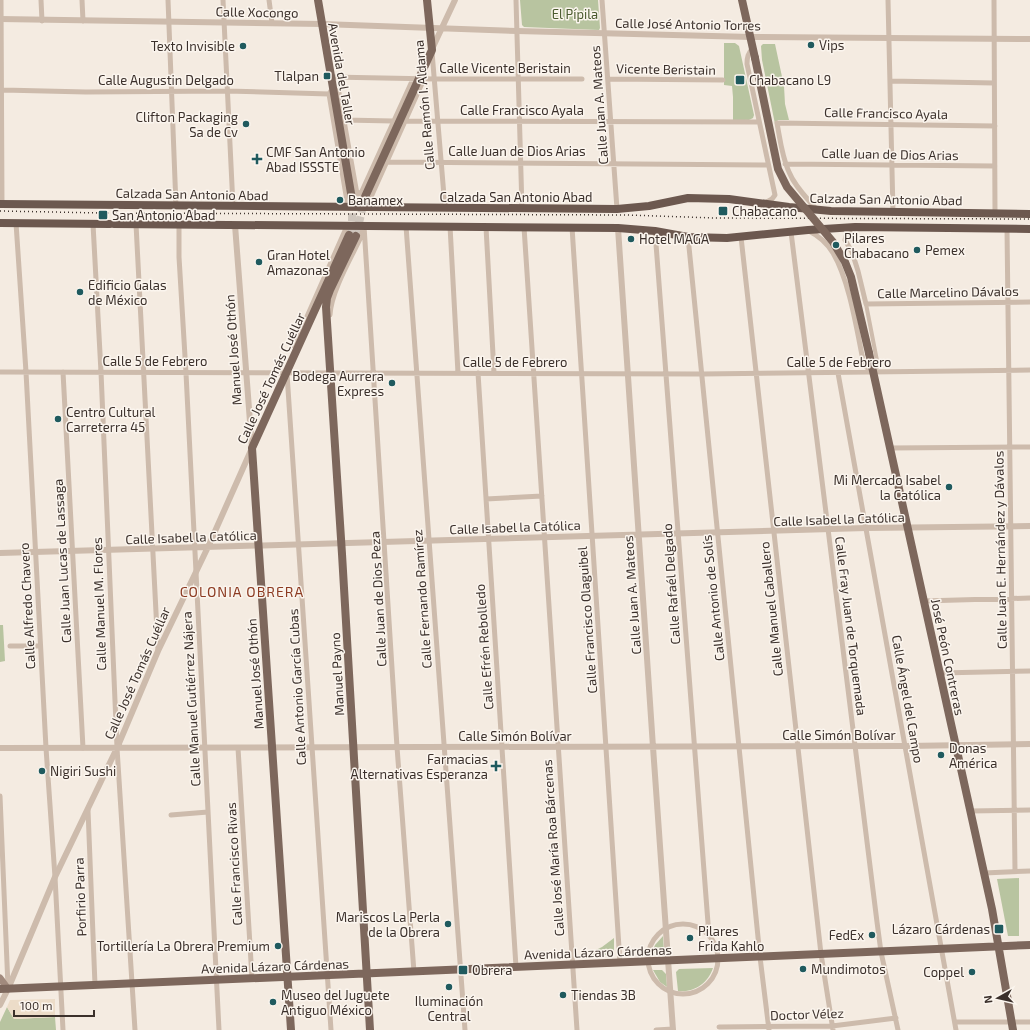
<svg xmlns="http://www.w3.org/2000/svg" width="1030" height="1030" viewBox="0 0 1030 1030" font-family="'Exo 2',sans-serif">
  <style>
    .green { fill: #b8c4a0 }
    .plaza { fill: #ecdcc8 }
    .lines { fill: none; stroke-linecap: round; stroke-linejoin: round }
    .primary-tunnel { stroke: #cfc6bd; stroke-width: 8; stroke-dasharray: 8 4; stroke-linecap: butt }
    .pedestrian { stroke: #cdbbac; stroke-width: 4 }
    .minor { stroke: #cdbbac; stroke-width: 5 }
    .tertiary { stroke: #cdbbac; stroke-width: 6 }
    .secondary { stroke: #a18a7d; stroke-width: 7 }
    .primary { stroke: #7d675c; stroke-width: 8 }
    .trunk { stroke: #6c584f; stroke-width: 8 }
    .rail { stroke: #3b302b; stroke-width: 1.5; stroke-dasharray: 1 3; stroke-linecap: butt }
    .primary-bridge { stroke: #7d675c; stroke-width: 8 }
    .poi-dot { fill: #1f5a5e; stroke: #fbf5ee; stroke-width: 1.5 }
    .labels { text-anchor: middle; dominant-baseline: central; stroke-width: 3; stroke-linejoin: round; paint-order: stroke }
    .street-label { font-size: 13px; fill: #3b302b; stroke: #fbf5ee }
    .park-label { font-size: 13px; fill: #4a5a2e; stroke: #fbf5ee }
    .poi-label { font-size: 13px; fill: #3b302b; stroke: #fbf5ee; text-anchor: start }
    .neighbourhood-label { font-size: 14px; letter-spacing: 1px; fill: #8c3b22; stroke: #fbf5ee }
  </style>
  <rect width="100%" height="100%" fill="#f4ebe1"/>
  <path class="green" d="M520,0H598L600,28L599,30L524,27L522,25Z
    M724,43H735L739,46L754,115L753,118L749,120H733V97L732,86L724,85Z
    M763,44H775L784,86L785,104L789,120H778L775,124L762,60L761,46Z
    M0,625H3L5,661L0,662Z
    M1019,878V936H1008L997,879Z
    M663,936L664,952L652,953L655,945Z
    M614,938V953L612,955H586L602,947Z
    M713,968C708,983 694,993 678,991L676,972L679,969Z
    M653,970H662L666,974L667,987L660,982Z
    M7,1007L14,1019L55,1017L56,1030H0V1022Z"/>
  <path class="plaza" d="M55,999V1017L14,1019L7,1007L10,1000Z"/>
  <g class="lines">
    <path class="primary-tunnel" d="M350,233L352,221V201
      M356,236L364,201"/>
    <path class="pedestrian" d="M866,304L878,366L874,371"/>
    <path class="minor" d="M1,0L2,204
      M41,0L42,21
      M82,0L83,21
      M168,0L176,206
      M223,0L233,206
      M269,0L272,23
      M516,0L522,209
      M602,0L617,209
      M888,0L893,212
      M994,0L995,214
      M753,48C748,53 747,57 747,64L775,195L772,199L765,203
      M432,52L445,208
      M331,77L435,79H582
      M608,79L723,80
      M890,81L994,83
      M3,90L86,92L227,91L329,94
      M344,120L393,121
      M405,121L759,122
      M387,162L768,165
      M785,164L995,166
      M348,207L329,94L333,88L339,93L357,194H359L362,191L413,79
      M366,208L424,79
      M817,210C807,198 795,187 789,172C782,157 780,139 777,123L995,126
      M16,223L26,372L46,748L55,877L63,1030
      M93,224L101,372L117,748L135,1030
      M136,224L158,651
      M179,224V257L186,373L219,1030
      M364,226L397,747L414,972
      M406,226L465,1030
      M450,226L458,373
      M486,227L494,373
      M524,227L577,1030
      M572,227L620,963
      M852,229L847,232L845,240L852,252L858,271L866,304L1030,302
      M1007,229L1015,871
      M655,231L709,936
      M809,231C819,236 827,243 833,253C850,282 857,332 864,365L873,373
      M791,232L877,922L881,952L898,1030
      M688,237L760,957L769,1030
      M741,237L821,954L833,1030
      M330,315C331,292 351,258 361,237L363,229
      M294,346L347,226
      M0,372L702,374L1030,370
      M63,372L83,748
      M478,373L516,967
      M838,373L956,1030
      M287,374L331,1030
      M890,448L1030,447
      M486,499L542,496
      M923,601L1030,598
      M10,646H40
      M940,673L1030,671
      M238,748L252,978
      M0,796L8,987
      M88,810L95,985
      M970,811L1030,810
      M171,815L208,812
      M984,873L1030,871
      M648 959a35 35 0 1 1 70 0a35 35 0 1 1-70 0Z
      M955,1022H1030
      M719,1027L832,1026L896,1018
      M656,1030L673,1029"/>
    <path class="tertiary" d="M0,19L322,24L517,31L751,37L1030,39
      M432,49L455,0
      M618,228L653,747L673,1030
      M0,553L866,528L1030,526
      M0,748L906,746L1030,744
      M0,1005L8,989L55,877L117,748L158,651L208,547L252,448L235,225"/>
    <path class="secondary" d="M0,978L8,989"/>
    <path class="primary" d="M318,0L352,199
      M742,0L755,58
      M364,199L432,50L427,0
      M356,236L330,290L327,298L326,307L342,554L370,1030
      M869,353L992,909L1013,1030
      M0,989L1030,945
      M291,1030L252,448L349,235"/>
    <path class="trunk" d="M0,204L617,209L649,206L688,198L729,199L789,207L831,211L1030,214
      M0,223L110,224
      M114,224L618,228L655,231L688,237L727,238L808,230L855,227L1030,229"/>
    <path class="rail" d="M0,211L103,213L627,215L715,218L1030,219"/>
    <path class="primary-bridge" d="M755,58L778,169L787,187L833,242L845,262L851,277L869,353"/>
  </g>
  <g class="poi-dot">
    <circle cx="811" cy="45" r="4"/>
    <circle cx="243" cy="46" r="4"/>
    <rect x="323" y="72" width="8" height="8" rx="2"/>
    <rect x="735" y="75" width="10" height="10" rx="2"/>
    <circle cx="246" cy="124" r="4"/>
    <path d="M255 153h4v4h4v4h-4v4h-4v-4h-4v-4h4z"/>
    <circle cx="340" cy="200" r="4"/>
    <rect x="718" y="206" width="10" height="10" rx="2"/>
    <rect x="98" y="210" width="10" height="10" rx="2"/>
    <circle cx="631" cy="239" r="4"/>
    <circle cx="836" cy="245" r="4"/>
    <circle cx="917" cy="250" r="4"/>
    <circle cx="259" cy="262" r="4"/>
    <circle cx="80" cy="292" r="4"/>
    <circle cx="392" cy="383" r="4"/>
    <circle cx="58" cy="419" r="4"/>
    <circle cx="949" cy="487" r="4"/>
    <circle cx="941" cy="755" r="4"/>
    <path d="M494 760h4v4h4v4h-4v4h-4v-4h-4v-4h4z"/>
    <circle cx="42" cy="771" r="4"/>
    <circle cx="448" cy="924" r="4"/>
    <rect x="994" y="924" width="10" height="10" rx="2"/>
    <circle cx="872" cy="935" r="4"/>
    <circle cx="690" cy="938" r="4"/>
    <circle cx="278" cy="946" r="4"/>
    <circle cx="803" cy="969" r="4"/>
    <rect x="458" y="965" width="10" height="10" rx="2"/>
    <circle cx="972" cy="972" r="4"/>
    <circle cx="449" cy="987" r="4"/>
    <circle cx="563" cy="995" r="4"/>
    <circle cx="273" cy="1002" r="4"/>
  </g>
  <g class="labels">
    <g class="street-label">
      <text transform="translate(257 12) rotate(1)">Calle Xocongo</text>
      <text transform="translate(688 24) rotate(1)">Calle José Antonio Torres</text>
      <text x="505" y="68">Calle Vicente Beristain</text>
      <text transform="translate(666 69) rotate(1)">Vicente Beristain</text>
      <text transform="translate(342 74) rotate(80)">Avenida del Taller</text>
      <text x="166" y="80">Calle Augustin Delgado</text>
      <text transform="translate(424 105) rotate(-95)">Calle Ramón I. Aldama</text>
      <text transform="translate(599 105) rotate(-94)">Calle Juan A. Mateos</text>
      <text x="522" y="110">Calle Francisco Ayala</text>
      <text transform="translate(886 113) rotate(1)">Calle Francisco Ayala</text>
      <text x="517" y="151">Calle Juan de Dios Arias</text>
      <text transform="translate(890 154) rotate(1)">Calle Juan de Dios Arias</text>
      <text transform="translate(192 194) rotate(1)">Calzada San Antonio Abad</text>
      <text x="516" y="197">Calzada San Antonio Abad</text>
      <text transform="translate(886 199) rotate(1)">Calzada San Antonio Abad</text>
      <text transform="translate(948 292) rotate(-1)">Calle Marcelino Dávalos</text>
      <text transform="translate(233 350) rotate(-94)">Manuel José Othón</text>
      <text x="155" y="361">Calle 5 de Febrero</text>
      <text x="515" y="362">Calle 5 de Febrero</text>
      <text x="839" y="362">Calle 5 de Febrero</text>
      <text transform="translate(271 378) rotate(-65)">Calle José Tomás Cuéllar</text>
      <text transform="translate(839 519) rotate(-2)">Calle Isabel la Católica</text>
      <text transform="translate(515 527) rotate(-2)">Calle Isabel la Católica</text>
      <text transform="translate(191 537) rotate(-2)">Calle Isabel la Católica</text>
      <text transform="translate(1000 550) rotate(-91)">Calle Juan E. Hernández y Dávalos</text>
      <text transform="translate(62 561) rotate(-93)">Calle Juan Lucas de Lassaga</text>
      <text transform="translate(671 584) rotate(-94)">Calle Rafaél Delgado</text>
      <text transform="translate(632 595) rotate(-94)">Calle Juan A. Mateos</text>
      <text transform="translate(713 598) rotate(-96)">Calle Antonio de Solís</text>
      <text transform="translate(378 599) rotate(-93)">Calle Juan de Dios Peza</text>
      <text transform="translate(422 599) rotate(-94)">Calle Fernando Ramírez</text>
      <text transform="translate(99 604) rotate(-92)">Calle Manuel M. Flores</text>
      <text transform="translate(27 606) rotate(-93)">Calle Alfredo Chavero</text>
      <text transform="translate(771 609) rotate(-96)">Calle Manuel Caballero</text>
      <text transform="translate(587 620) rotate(-94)">Calle Francisco Olaguibel</text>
      <text transform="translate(851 626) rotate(83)">Calle Fray Juan de Torquemada</text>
      <text transform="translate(484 647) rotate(-94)">Calle Efrén Rebolledo</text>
      <text transform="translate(948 657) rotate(78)">José Peón Contreras</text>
      <text transform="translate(137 673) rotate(-66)">Calle José Tomás Cuéllar</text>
      <text transform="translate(255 674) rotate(-94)">Manuel José Othón</text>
      <text transform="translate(337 674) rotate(-93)">Manuel Payno</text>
      <text transform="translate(297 687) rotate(-93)">Calle Antonio García Cubas</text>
      <text transform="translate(191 699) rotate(-93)">Calle Manuel Gutiérrez Nájera</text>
      <text transform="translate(908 699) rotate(80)">Calle Ángel del Campo</text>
      <text x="839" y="735">Calle Simón Bolívar</text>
      <text x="515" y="736">Calle Simón Bolívar</text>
      <text transform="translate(553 848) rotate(-94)">Calle José María Roa Bárcenas</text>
      <text transform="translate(234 864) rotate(-93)">Calle Francisco Rivas</text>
      <text transform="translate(80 897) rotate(-92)">Porfirio Parra</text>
      <text transform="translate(598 952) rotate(-2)">Avenida Lázaro Cárdenas</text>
      <text transform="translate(275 966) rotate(-2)">Avenida Lázaro Cárdenas</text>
      <text transform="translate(807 1014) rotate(-2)">Doctor Vélez</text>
    </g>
    <g class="park-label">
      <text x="575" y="14">El Pípila</text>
    </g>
    <g class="poi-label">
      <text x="819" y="45">Vips</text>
      <text x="235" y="46" text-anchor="end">Texto Invisible</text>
      <text x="319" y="76" text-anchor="end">Tlalpan</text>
      <text x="749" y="80">Chabacano L9</text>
      <text x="238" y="117" text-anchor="end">Clifton Packaging<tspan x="238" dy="15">Sa de Cv</tspan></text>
      <text x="266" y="152">CMF San Antonio<tspan x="266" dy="15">Abad ISSSTE</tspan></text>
      <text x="348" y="200">Banamex</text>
      <text x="732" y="211">Chabacano</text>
      <text x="112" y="215">San Antonio Abad</text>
      <text x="844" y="238">Pilares<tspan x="844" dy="15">Chabacano</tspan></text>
      <text x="639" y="239">Hotel MAGA</text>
      <text x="925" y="250">Pemex</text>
      <text x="267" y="255">Gran Hotel<tspan x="267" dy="15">Amazonas</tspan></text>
      <text x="88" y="285">Edificio Galas<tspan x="88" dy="15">de México</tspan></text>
      <text x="384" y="376" text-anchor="end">Bodega Aurrera<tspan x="384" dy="15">Express</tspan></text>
      <text x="66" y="412">Centro Cultural<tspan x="66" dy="15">Carreterra 45</tspan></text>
      <text x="941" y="480" text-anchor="end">Mi Mercado Isabel<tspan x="941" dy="15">la Católica</tspan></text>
      <text x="949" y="748">Donas<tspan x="949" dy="15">América</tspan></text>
      <text x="488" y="759" text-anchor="end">Farmacias<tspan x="488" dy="15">Alternativas Esperanza</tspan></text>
      <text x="50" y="771">Nigiri Sushi</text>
      <text x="440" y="917" text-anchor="end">Mariscos La Perla<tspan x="440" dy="15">de la Obrera</tspan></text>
      <text x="990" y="929" text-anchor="end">Lázaro Cárdenas</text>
      <text x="698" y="931">Pilares<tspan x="698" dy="15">Frida Kahlo</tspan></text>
      <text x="864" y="935" text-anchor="end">FedEx</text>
      <text x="270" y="946" text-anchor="end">Tortillería La Obrera Premium</text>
      <text x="811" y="969">Mundimotos</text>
      <text x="472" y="970">Obrera</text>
      <text x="964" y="972" text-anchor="end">Coppel</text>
      <text x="281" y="995">Museo del Juguete<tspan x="281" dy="15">Antiguo México</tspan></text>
      <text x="571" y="995">Tiendas 3B</text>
      <text x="449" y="1001" text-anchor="middle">Iluminación<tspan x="449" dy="15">Central</tspan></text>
    </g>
    <g class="neighbourhood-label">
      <text x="242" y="591">COLONIA OBRERA</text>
    </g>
  </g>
  <g transform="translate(998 998) rotate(262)" stroke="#fbf5ee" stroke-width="3" paint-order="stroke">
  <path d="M0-3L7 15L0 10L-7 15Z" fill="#3b302b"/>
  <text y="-6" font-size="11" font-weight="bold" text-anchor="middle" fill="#3b302b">N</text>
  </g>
  <path d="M14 1010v6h80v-6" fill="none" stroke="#3b302b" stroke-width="2"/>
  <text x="20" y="1010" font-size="12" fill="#3b302b" stroke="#fbf5ee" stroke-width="3" paint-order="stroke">100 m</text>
</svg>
